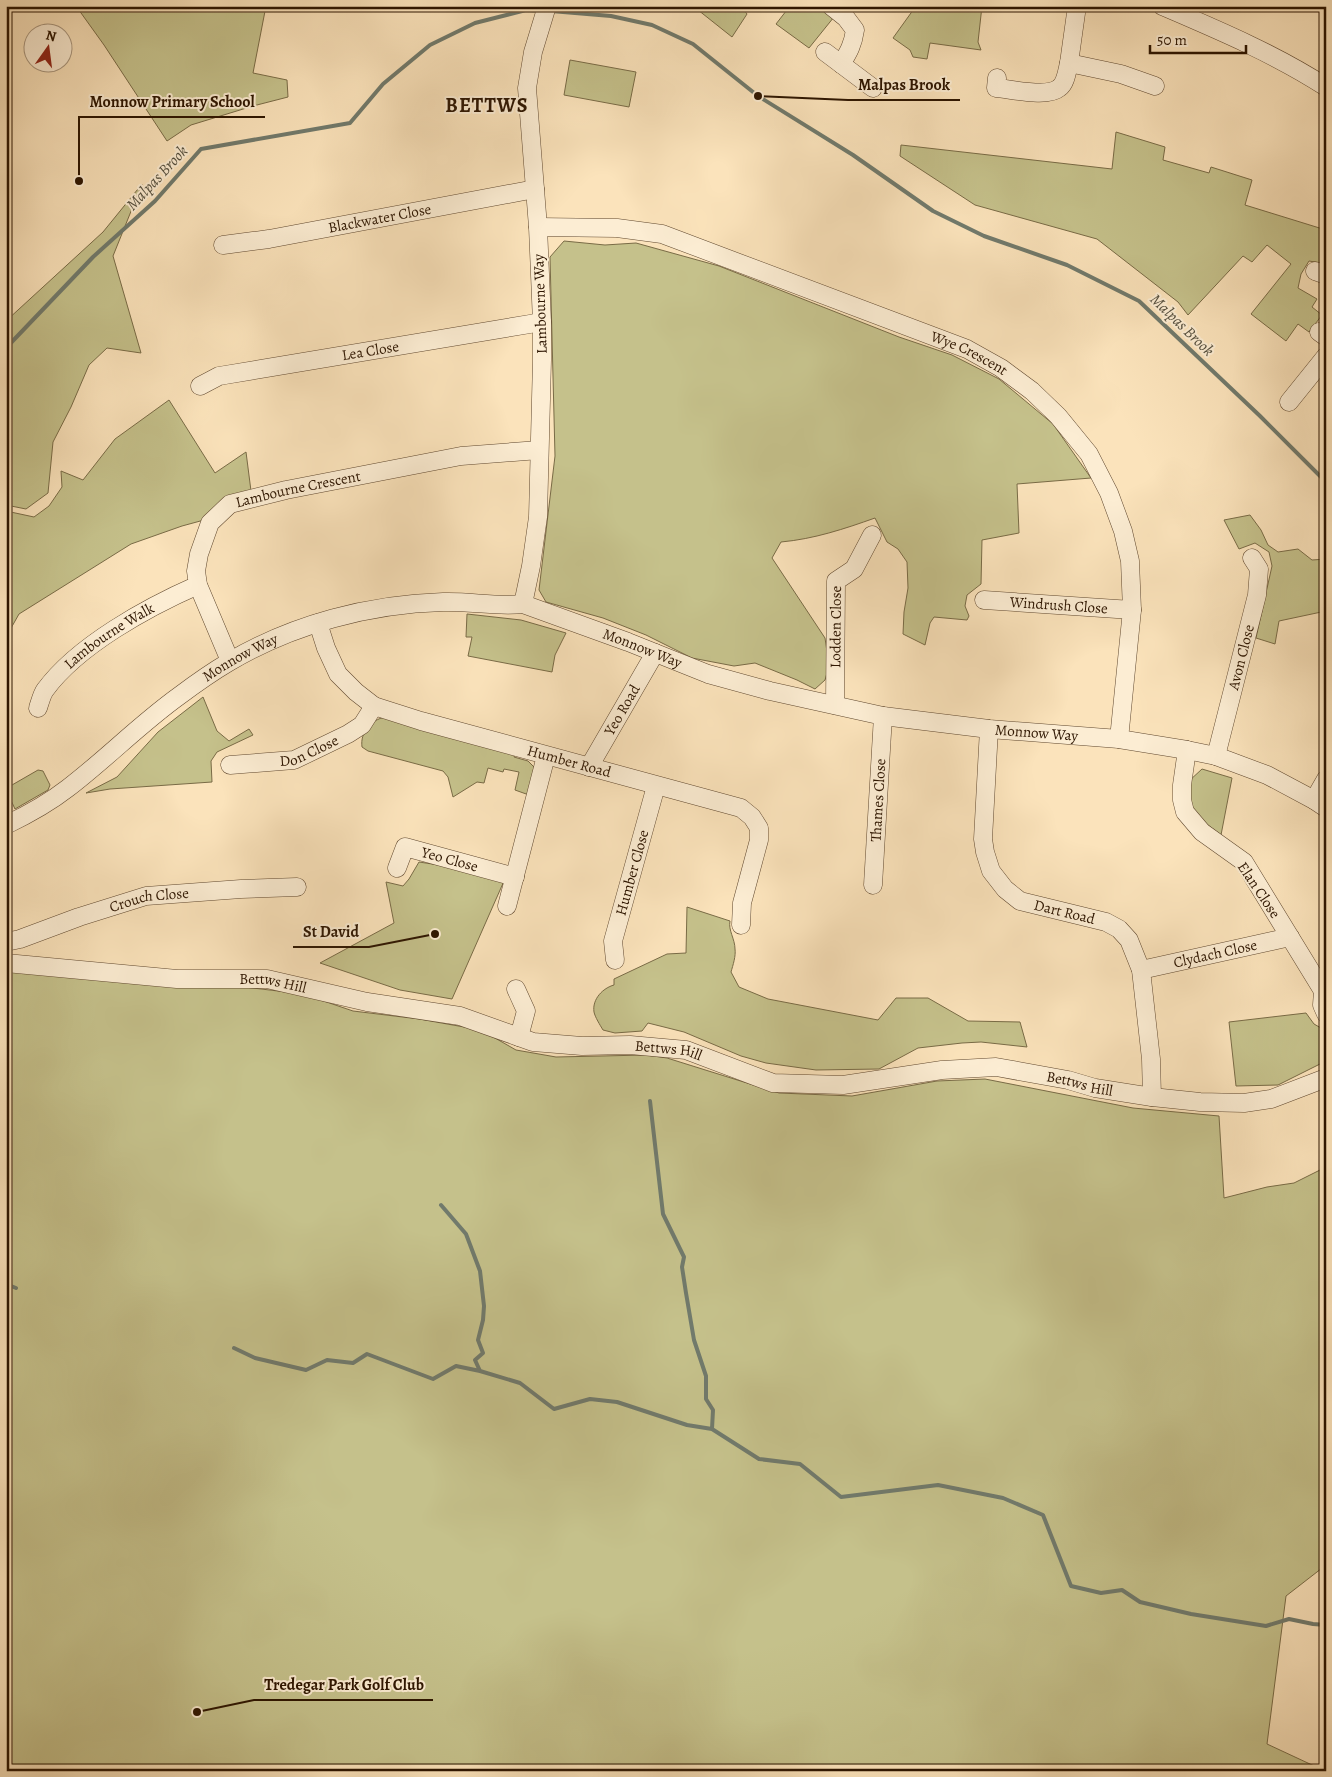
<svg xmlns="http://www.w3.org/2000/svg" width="1332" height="1777" viewBox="0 0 1332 1777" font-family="Alegreya,serif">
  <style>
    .green { fill: #c5c18b; stroke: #796b46 }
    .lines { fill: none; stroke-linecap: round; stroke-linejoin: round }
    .stream { stroke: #717a6c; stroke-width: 4 }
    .minor-casing { stroke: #60482f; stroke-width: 19 }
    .minor { stroke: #fcedd3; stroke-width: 18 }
    .labels { text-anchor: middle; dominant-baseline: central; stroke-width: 4; stroke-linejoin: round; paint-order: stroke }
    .street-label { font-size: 15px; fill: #2d1500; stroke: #fcedd3 }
    .water-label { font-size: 16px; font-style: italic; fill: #55503f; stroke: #fcedd3 }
    .district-label { font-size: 20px; font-weight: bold; letter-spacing: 1px; fill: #2d1500; stroke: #fcedd3 }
    .leader { fill: none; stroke: #2d1500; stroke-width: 2 }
    .callout-dot { fill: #2d1500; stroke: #fcedd3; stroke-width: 2 }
    .callout-label { font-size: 16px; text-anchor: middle; font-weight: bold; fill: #2d1500; stroke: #fcedd3; stroke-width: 4; stroke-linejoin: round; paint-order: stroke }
  </style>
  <rect width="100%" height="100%" fill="#fbe3bb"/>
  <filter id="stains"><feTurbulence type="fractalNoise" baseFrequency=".004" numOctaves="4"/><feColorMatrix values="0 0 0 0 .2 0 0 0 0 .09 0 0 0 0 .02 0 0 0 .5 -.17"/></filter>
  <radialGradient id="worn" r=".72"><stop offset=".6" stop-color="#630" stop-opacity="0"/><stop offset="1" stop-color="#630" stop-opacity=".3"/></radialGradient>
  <path class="green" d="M76,6H266L253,73L287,80L288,97L253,106L191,125L167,141L104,45Z
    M693,6H741L747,14L732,37Z
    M790,6H819L834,17L809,48L776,24Z
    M916,6H982L978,42L981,50L930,43L927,59L913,57L910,50L893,38Z
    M570,60L636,72L629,107L564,95Z
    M1116,132L1165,147L1163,160L1209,173L1211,167L1252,180L1245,205L1326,230V265L1321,263L1309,261L1301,274L1298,288L1317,299L1312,307L1322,315L1309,332L1298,324L1286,341L1251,314L1291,264L1267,245L1252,262L1243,256L1188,315L1178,302L1097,239L975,205L900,156L901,145L1112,169Z
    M142,184L113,256L141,353L107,348L89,365L71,407L53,442L48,493L26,509L6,505V321L103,232Z
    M564,241L605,245L636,243L719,266L899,337L952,355L999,379L1053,424L1091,478L1017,484L1019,533L982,540L981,584L967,595L965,606L969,616L967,620L934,617L930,623L925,645L903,634L904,612L908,588L907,562L898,549L887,542L875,518C844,529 814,539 781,542L772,558L825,638L829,666L825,680L815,689L797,680L755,663L734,666L692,658L646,635L603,618L546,602L539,590L555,456L550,257Z
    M169,400L215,473L246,452L251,491L204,520L182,526L131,544L19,614L6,637V511L34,517L49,506L62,487L61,471L83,480L115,439Z
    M1250,515L1261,530L1268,545L1278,552L1298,549L1312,560L1326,559V611L1279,621L1275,644L1256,638L1272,566L1269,552L1255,543L1239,549L1224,520Z
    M467,614L521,620L566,633L555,655L552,672L468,656L472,637H466Z
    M203,697L217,731L229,741L249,729L253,735L217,752L211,761L212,782L110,789L86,793L117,777L158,732Z
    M385,717L515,753L514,757L528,761L534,767L529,795L515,790L519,772L504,769L503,772L488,768L484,783L477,782L453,797L448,777L443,771L368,751L362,747C360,732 371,720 385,717Z
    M1202,769L1232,778L1221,835C1197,816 1187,813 1189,781Z
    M38,770L43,771L50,785L48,790L15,809L8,794V789L12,785Z
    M419,862L452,867L504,881L452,999L400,990L320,963L394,923L386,882L403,886L409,879Z
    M687,907L730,921C728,930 735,939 735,949C736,956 733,965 731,972L739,987L768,999L878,1020L896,998H928L968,1021L1020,1022L1027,1047L981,1042L962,1043L918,1048L879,1069L816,1070L766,1063L741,1056L684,1032L648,1023L642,1031L615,1033L603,1030C600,1025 595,1017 594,1012C592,999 603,988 614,985V979L667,954L686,953Z
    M6,969L236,986L303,994L353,1011L419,1019L481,1030L516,1050L556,1057L646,1055L667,1058L779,1093L852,1096L937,1081L985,1079L1133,1108L1219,1116L1224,1198L1267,1187L1294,1183L1326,1167V1565L1286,1596L1267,1744L1325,1771H6Z
    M1306,1013L1314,1024L1321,1028L1326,1039V1061L1278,1085L1236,1086L1229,1022Z"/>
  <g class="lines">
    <path class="stream" d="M551,11L611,16L652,25L693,44L758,96L853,155L933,211L984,236L1067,265L1139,301L1260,416L1326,482
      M6,348L93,257L155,201L201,149L350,123L383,84L430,45L475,23L526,10L541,11
      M650,1101L663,1214L684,1257L682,1267L686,1293L694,1340L706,1376V1399L713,1410L712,1429
      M441,1205L466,1234L480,1271L484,1306L483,1320L478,1340L483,1353L475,1360L480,1371
      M6,1284L16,1288
      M234,1348L255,1358L306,1370L327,1360L353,1363L367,1354L433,1379L456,1366L480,1371L520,1383L554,1409L590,1399L617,1402L687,1425L712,1429L759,1459L800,1464L841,1497L938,1485L1003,1498L1043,1515L1071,1586L1101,1593L1122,1590L1140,1602L1191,1614L1266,1626L1289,1619L1313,1624L1326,1625"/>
    <defs>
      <g id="minor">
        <path d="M831,6L846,18L855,30C853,44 849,52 841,64"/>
        <path d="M1077,6L1069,63L1121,74L1155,86"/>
        <path d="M1162,6C1218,30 1275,54 1326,87"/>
        <path d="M825,52L873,88"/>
        <path d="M997,78L996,88C1011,89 1047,98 1059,88C1066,83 1067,71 1069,63"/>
        <path id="s1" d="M538,227L617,228L662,234L967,349L1001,368L1032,391L1058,416L1089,454L1109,493L1123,531L1130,561L1132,610L1119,739"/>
        <path id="s2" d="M223,245L269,239L535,189"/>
        <path d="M1315,271L1326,275"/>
        <path d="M1319,332L1326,337"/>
        <path id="s3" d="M200,386L219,376L542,322"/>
        <path d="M1289,402L1326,356"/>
        <path id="s4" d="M984,600L1132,610"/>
        <path d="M523,604L531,566L538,517L542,360V322L538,227L527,88L533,52L547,6"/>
        <path id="s5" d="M318,623L326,648L338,674L356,692L374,706L421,721L741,808L752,817L759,828V840L742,903L741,925"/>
        <path id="s6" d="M230,661L198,585L196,571L199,554L210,523L230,504L286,490L461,456L539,450"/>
        <path id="s7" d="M835,705L836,581L854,569L872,535"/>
        <path id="s8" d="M38,708C40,702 42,694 45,690C78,645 148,607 198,585"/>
        <path id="s9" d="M989,729L983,839L985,852L991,871L1005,889L1020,901L1106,922L1119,929L1129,940L1141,970L1151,1059L1152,1097"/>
        <path d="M1187,750L1182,785V800L1185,812L1202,832L1244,862L1323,991L1322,1005L1326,1014"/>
        <path id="s10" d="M1216,756L1257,595L1259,569L1252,558"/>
        <path id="s11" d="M230,765L294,760L348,734L362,725L374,706"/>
        <path id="s12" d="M589,767L655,653"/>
        <path d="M1314,800L1326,779"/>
        <path id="s13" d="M6,825C27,815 50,802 68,788C106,759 140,724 179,696C195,684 212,672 229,662C293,624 370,604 443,602C470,601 496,607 523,604L628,642L708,674L770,691L883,716L989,729L1119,739L1187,750L1216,756L1267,775L1314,800L1326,808"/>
        <path id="s14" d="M397,868L405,847L515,877"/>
        <path id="s15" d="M873,885L883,716"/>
        <path d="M507,906L546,756"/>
        <path id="s16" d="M6,942L20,939L79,917L146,896L241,889L297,887"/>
        <path id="s17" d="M615,960L613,941L656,786"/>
        <path id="s18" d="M6,963L177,979H267L367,1002L460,1016L533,1042L582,1046L630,1045L686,1050L773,1083L843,1085L942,1070L996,1067L1068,1080L1095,1088L1152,1097L1200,1102L1244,1103L1271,1099L1326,1078"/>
        <path id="s19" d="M1141,970L1290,937"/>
        <path d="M516,989L526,1011L519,1037"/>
      </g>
    </defs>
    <use href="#minor" class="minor-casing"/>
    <use href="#minor" class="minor"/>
  </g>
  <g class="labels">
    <g class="street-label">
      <text stroke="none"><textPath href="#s2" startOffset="159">Blackwater Close</textPath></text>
      <text transform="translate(540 304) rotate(-92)">Lambourne Way</text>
      <text stroke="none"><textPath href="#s3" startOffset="175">Lea Close</textPath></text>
      <text stroke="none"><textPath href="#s1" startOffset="454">Wye Crescent</textPath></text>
      <text stroke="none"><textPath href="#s6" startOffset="244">Lambourne Crescent</textPath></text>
      <text stroke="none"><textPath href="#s4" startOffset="75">Windrush Close</textPath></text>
      <text stroke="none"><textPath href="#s7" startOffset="78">Lodden Close</textPath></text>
      <text stroke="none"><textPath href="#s8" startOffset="104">Lambourne Walk</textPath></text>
      <text stroke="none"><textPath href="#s13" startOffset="709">Monnow Way</textPath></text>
      <text stroke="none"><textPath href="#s10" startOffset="102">Avon Close</textPath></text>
      <text stroke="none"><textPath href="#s13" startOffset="289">Monnow Way</textPath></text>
      <text stroke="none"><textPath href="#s12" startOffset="66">Yeo Road</textPath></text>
      <text stroke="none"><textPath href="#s13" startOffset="1114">Monnow Way</textPath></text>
      <text stroke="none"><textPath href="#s11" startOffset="81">Don Close</textPath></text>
      <text stroke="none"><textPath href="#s5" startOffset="306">Humber Road</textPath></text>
      <text stroke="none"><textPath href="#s15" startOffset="85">Thames Close</textPath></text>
      <text stroke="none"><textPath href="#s14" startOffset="69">Yeo Close</textPath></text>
      <text stroke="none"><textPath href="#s17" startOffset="90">Humber Close</textPath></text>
      <text transform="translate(1259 890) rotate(56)">Elan Close</text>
      <text stroke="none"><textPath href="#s16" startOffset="150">Crouch Close</textPath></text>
      <text stroke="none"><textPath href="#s9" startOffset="231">Dart Road</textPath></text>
      <text stroke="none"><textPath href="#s19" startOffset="76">Clydach Close</textPath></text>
      <text stroke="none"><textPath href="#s18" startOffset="268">Bettws Hill</textPath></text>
      <text stroke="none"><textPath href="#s18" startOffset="672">Bettws Hill</textPath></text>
      <text stroke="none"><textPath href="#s18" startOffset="1092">Bettws Hill</textPath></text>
    </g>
    <g class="water-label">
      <text transform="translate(157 178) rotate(-47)">Malpas Brook</text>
      <text transform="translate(1182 325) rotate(44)">Malpas Brook</text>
    </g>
    <g class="district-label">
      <text x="487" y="105">BETTWS</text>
    </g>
  </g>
  <path class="leader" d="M758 96L848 100H960M79 181L79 117H265M435 934L369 947H293M197 1712L254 1700H433"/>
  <g class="callout-dot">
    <circle cx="758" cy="96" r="5"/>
    <circle cx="79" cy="181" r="5"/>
    <circle cx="435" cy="934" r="5"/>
    <circle cx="197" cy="1712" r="5"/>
  </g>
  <g class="callout-label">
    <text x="904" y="90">Malpas Brook</text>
    <text x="172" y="107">Monnow Primary School</text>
    <text x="331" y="937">St David</text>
    <text x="344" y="1690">Tredegar Park Golf Club</text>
  </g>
  <rect width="1332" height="1777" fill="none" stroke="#fbe3bb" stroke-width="25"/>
  <rect x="8" y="8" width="1317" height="1762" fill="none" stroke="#2d1500" stroke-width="2.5"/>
  <rect x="12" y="12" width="1307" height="1752" fill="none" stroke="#2d1500"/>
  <g transform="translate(48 48) rotate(14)"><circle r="24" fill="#fcedd3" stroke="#a9977f"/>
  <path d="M0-4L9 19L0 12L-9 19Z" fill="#8f2418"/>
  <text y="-8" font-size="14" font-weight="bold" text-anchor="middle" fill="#2d1500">N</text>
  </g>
  <path d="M1150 45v8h96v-8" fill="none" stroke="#2d1500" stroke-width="2.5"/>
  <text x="1157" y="45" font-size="15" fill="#2d1500" stroke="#fcedd3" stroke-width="4" paint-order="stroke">50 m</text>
  <rect width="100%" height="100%" filter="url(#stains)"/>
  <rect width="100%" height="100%" fill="url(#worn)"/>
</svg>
